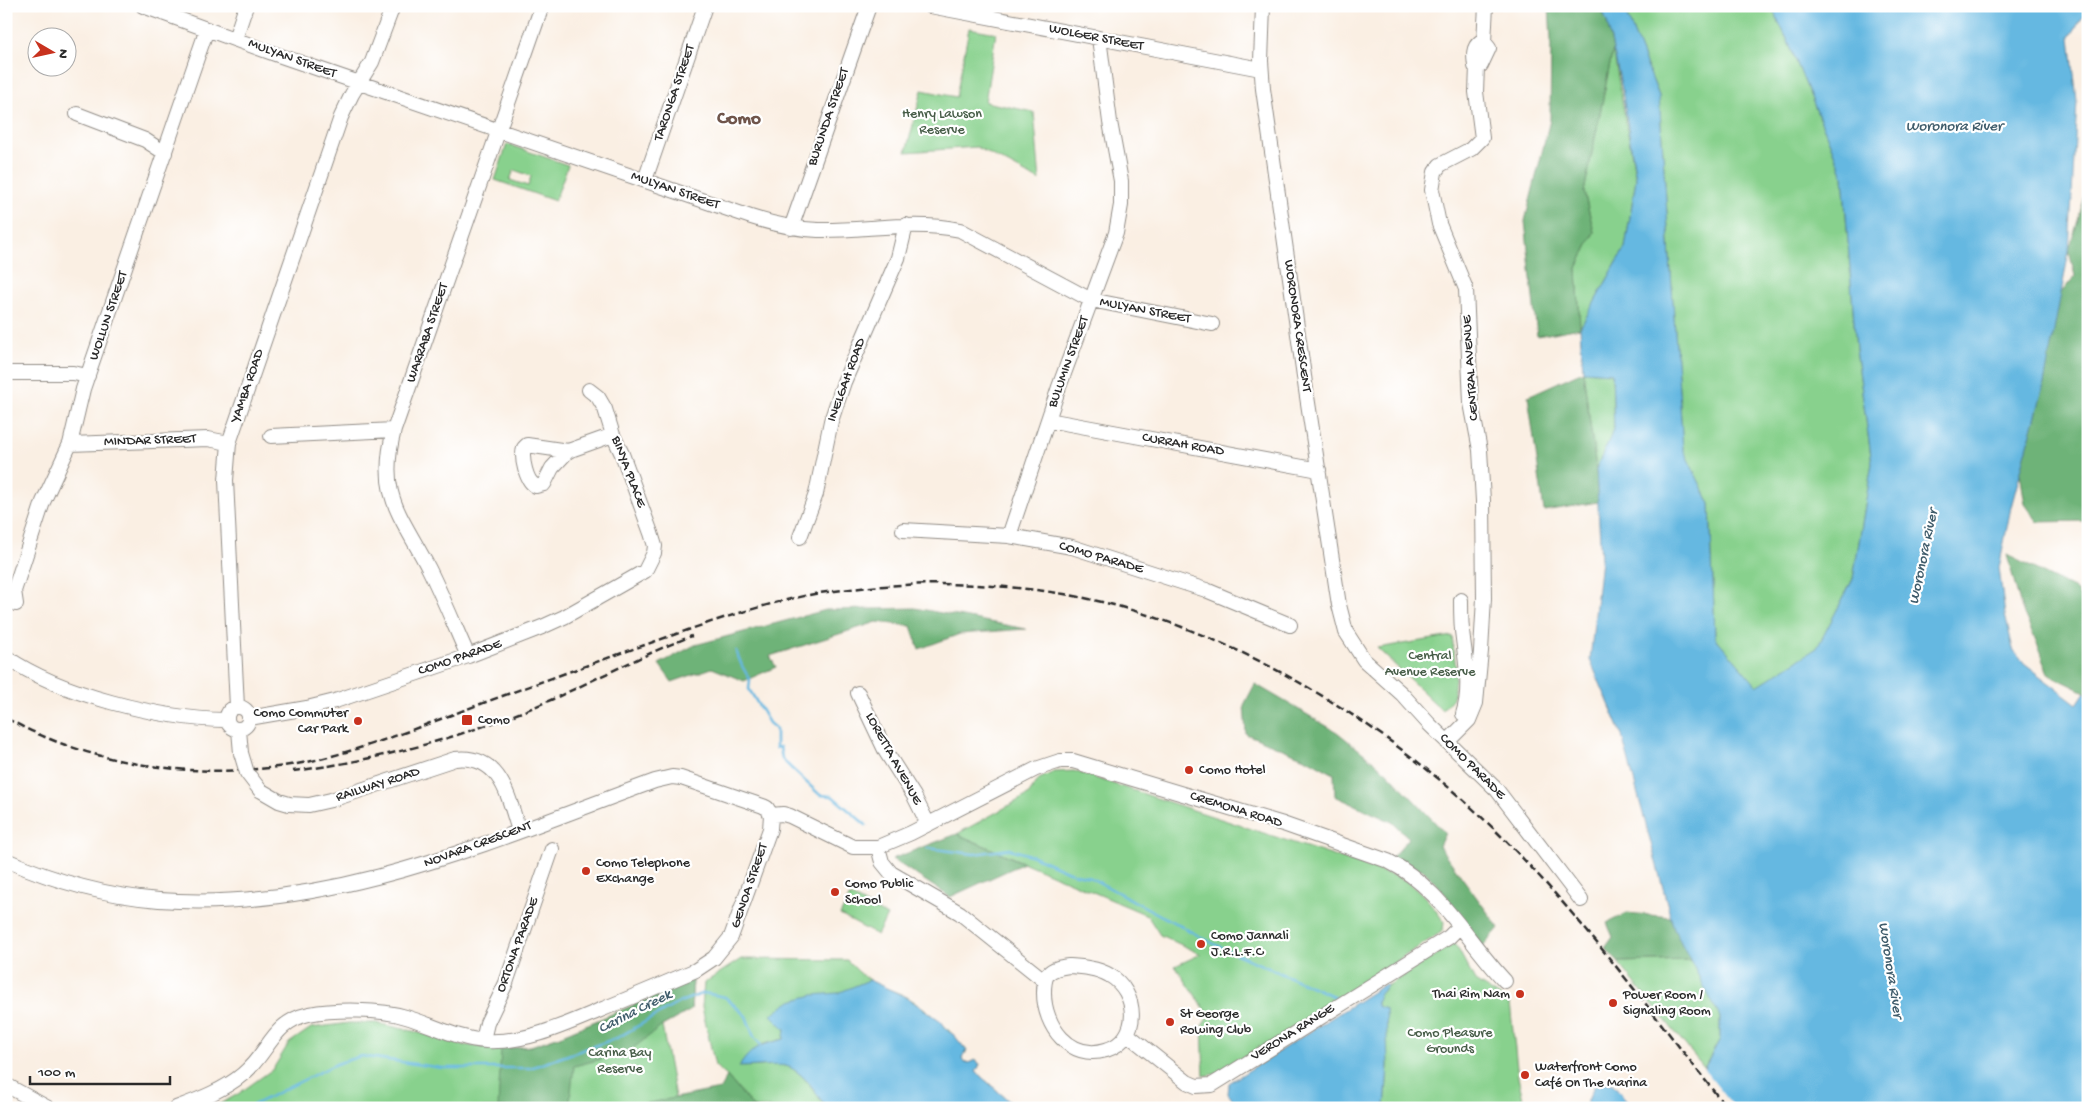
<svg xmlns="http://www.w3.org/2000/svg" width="2094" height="1114" viewBox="0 0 2094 1114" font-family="'Gochi Hand',sans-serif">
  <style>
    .green { fill: #88d18d; stroke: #5a7e5c; fill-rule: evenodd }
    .forest { fill: #6eb378; stroke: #4c6f52 }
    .water { fill: #65b8e1; stroke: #487286 }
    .pier { fill: #faefe3 }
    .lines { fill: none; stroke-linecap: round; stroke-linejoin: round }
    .stream { stroke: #65b8e1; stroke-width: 2.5 }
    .minor-casing { stroke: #928d87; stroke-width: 16 }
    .minor { stroke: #fff; stroke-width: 14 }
    .rail { stroke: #2b2b2b; stroke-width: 2.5; stroke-dasharray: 8 4; stroke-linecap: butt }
    .minor-bridge-casing { stroke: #928d87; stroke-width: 16; stroke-linecap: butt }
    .minor-bridge { stroke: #fff; stroke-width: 14 }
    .poi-dot { fill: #c8321e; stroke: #fff; stroke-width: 2 }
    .labels { text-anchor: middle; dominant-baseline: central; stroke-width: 4.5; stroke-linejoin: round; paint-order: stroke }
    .street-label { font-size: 14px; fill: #2b2b2b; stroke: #fff }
    .park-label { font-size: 14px; fill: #475d48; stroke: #fff }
    .poi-label { font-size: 14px; fill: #2b2b2b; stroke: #fff; text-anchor: start }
    .water-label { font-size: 15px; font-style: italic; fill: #3f5c6b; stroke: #fff }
    .district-label { font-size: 19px; font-weight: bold; fill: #6f554b; stroke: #fff }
  </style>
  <rect width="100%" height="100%" fill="#fff"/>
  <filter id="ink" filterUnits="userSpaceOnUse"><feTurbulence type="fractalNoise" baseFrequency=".02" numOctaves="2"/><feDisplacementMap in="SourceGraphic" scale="10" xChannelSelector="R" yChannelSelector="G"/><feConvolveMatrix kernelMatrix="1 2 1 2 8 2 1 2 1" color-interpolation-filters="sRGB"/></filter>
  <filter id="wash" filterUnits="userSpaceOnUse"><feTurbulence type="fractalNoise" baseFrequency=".0096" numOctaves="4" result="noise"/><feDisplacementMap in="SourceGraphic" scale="20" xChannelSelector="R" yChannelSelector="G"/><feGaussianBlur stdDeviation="1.12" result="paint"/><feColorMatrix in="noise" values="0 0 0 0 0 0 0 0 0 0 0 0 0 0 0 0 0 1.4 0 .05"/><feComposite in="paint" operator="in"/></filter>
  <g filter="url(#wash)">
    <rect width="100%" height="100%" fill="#faefe3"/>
    <path class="green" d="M1623,6H1771L1787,39L1843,175L1856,349L1872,463L1853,579L1817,649L1757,687L1715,637L1710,504L1683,450L1659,96Z
      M969,28L996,33L985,102L1034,112L1040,181L977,147L906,152L922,90L956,97Z
      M1613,49L1636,179L1625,248L1580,328L1577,268L1594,232L1584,192Z
      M507,144L568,165L555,201L495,180ZM514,170L531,176L528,186L510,180Z
      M1583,371L1612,373L1614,430L1596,469Z
      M1452,636L1456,669L1453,698L1442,710L1377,648Z
      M1074,771L1398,877C1419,887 1431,903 1444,922L1443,931L1227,1072L1204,1076L1202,1026L1209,1015L1175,966L1201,954L1160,935L1147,915L957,834L1028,795L1039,779L1054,772Z
      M850,896L887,916L877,935L840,915Z
      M1455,943L1475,981L1510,1003L1518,1077L1525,1108H1385L1388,1065L1377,1006L1378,996L1387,986Z
      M741,959L847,960C854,967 860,974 868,979C879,987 894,990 907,997C931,1011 950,1030 967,1051L962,1057L963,1061L969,1063L975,1060L980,1064L976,1072L1017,1108L771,1015L785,1029L784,1039L760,1045L739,1066C753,1068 768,1064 782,1065C801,1067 816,1094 826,1108H757L752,1106L727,1076L715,1066L702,1007L704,983Z
      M1691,960L1720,1017V1039L1704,1068L1618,962Z
      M693,980L691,1010L662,1026L677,1108H213L238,1094L273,1069L289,1043L311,1028L349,1023H376L413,1031L463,1045L501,1049L531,1046L560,1036Z"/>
    <path class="forest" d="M1549,6H1600L1607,22L1613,49L1584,192L1594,232L1577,268L1580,328L1537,336L1525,221L1550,120L1551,40Z
      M2088,186V461L2082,475L2088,478V521L2038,522L2025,504L2020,473L2043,389L2060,294L2075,276L2069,251Z
      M1583,371L1596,469L1598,502L1544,511L1528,396Z
      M2007,555L2075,589L2088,609V695L2085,692L2048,674L2041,652L2021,607Z
      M915,608L1026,629L960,634L919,649L911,626L877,622L770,656L776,667L744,681L712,668L672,682L659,664L695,645L826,610Z
      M1255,684L1337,732L1387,772L1445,833L1439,846L1499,928L1481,949L1443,891L1423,870L1392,857L1409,838L1392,822L1335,796L1334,774L1307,759L1246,734L1244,705Z
      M957,834L1024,863L950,897L892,859Z
      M1627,913L1671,917L1674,929L1691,960L1618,962L1605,948L1613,937L1607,923Z
      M693,980L691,1010L662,1026L628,1052L574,1066L569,1108H498L501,1049L531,1046L560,1036Z
      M727,1076L752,1106L757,1108H624L720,1089Z"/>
    <path class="water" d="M1600,6H1623L1659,96L1683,449L1710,504L1715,637L1757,686L1817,648L1853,579L1872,463L1856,349L1843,175L1787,39L1771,6H2084V15L2070,37L2077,101L2069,251L2043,389L2011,507L1999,568L2005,615L2013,649L2024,664L2077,704L2085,692L2088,695V1108H1715L1699,1078L1720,1039V1017L1674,929L1621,732L1590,660L1601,560L1596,469L1614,429L1612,373L1583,371L1580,328L1625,248L1636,179L1622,89L1607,22Z
      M869,980L906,997L941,1021L948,1031L954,1035L967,1051L962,1057L963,1061L969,1063L975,1060L980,1064L976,1072L1017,1108H826C818,1094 803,1071 786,1066C778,1064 750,1067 739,1067C752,1046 762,1045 784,1039L785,1029L771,1015L791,1001L813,995L838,993Z
      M1385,984L1387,986C1381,993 1376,996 1377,1006L1386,1009L1388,1065L1385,1108H1240L1228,1094L1229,1083Z
      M1604,1082L1613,1084L1633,1108H1585L1594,1086Z"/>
    <path class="pier" d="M1702,1067L1735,1108H1715L1707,1098L1697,1079Z"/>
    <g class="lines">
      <path class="stream" d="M736,651L742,666L750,680L749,689L769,723L776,729V748L780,747L782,759L792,769L820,795L832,796L866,825
        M927,848L974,854L1010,849L1033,856L1069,872L1089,877L1216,945L1333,996L1338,1001
        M247,1108L336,1064L361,1056L442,1068H530L617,1038L680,1002L704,993L725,997L746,1016L754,1037L761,1045"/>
    </g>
  </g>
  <g filter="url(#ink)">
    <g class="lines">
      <defs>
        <path id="minor" d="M143,6L275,54L751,217C773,224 795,229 818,230C867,231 911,220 960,230L1091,300L1212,324
          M930,6L1261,69
          M1263,6L1261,61L1263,89L1306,390L1339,605L1346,632L1364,660L1402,694L1429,724L1497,790L1581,900
          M235,39L246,6
          M1477,67L1481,65L1489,48L1484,42L1486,6
          M77,114L145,140L165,153
          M645,180L705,6
          M791,228L869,6
          M6,373H73L88,376
          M1048,420L1319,470
          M271,436L394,430
          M70,444L208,439L229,443
          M568,451L527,445L524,448C521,458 526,482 536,486L544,484L552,468L568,451L613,435
          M903,530L1009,536L1072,547L1206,590L1290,625
          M1009,536L1059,387L1116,233L1121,205V181L1110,122L1099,38
          M800,537L816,494L831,421L844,382L898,258L906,225
          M1461,600C1461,613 1461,626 1463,639C1466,664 1471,690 1463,714
          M16,604L14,591L43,502L70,444L83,389L207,29
          M468,656C455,627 443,597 429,569C401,514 377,496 394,430L542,6
          M6,657C61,695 160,719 226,720
          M858,693L886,752L914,796L928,824
          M227 718a11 11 0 1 1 22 0a11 11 0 1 1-22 0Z
          M237,707L226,480L229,443L341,117L352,94L372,62L393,6
          M249,718L307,708L335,701L468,656L542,627L564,617L645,571L654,553L655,546L651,533L622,454L613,435L605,409L598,397L589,390
          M239,730L241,753
          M1447,742L1469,720L1476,703L1481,651L1484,598L1483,501L1480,450L1471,403L1466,289L1439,224L1432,190L1435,172L1440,165L1471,149L1482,138L1476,92L1477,67L1475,66C1474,57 1472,48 1480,42H1484
          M260,790L279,801L289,804L309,805L331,800L455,759C501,754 508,796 519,831
          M878,847L882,862L891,873L960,913L1045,981
          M6,860C54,881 108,896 159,900C333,913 496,839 655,781L672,777L681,778L763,806L767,808L771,815L783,814L790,816L853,847H878L911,833L1036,769L1060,761H1073L1283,824L1388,861C1440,887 1466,940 1505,981
          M1069,966C1082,967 1097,968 1109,975C1138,991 1142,1039 1106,1050C1070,1061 1044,1026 1044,993C1044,987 1044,979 1048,974C1053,968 1061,967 1069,966Z
          M1127,1034L1187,1082L1196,1086L1212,1085L1449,937L1460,926
          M483,1040L487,1023L506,983L552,849
          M6,1085L48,1108
          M176,1108C200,1099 224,1090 243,1074C269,1053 272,1022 309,1014C335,1009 381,1009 406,1017C433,1025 457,1039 486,1041C525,1043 562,1026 598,1011C630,998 663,984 696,970L714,958L731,937L770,829L771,815"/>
      </defs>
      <use href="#minor" class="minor-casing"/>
      <use href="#minor" class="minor"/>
      <path class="rail" d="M6,718C95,768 208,782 307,762C368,749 428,723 486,702C562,674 638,647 714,621C749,610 784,599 820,593C901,581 983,581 1064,594C1223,622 1388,722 1501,836C1584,919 1654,1016 1727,1108
        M293,771C383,760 470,735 553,699C599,678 644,654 692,636"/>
      <defs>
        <path id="minor-bridge" d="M241,753L247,773L260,790"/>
      </defs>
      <use href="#minor-bridge" class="minor-bridge-casing"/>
      <use href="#minor-bridge" class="minor-bridge"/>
    </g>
  </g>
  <g class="poi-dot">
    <rect x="461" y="714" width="12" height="12" rx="2.5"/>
    <circle cx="358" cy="721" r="5"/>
    <circle cx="1189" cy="770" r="5"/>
    <circle cx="586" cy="871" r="5"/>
    <circle cx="835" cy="892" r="5"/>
    <circle cx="1201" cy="944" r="5"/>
    <circle cx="1520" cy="994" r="5"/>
    <circle cx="1613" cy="1003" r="5"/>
    <circle cx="1170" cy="1022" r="5"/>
    <circle cx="1525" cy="1075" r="5"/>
  </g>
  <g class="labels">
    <g class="street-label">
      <text transform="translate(1096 38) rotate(11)">WOLGER STREET</text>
      <text transform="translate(292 59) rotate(20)">MULYAN STREET</text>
      <text transform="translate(675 93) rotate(-71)">TARONGA STREET</text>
      <text transform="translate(829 117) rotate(-71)">BURUNDA STREET</text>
      <text transform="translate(675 191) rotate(19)">MULYAN STREET</text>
      <text transform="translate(1145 311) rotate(11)">MULYAN STREET</text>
      <text transform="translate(109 316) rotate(-71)">WOLLUN STREET</text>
      <text transform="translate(1297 326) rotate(82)">WORONORA CRESCENT</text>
      <text transform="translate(428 333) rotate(-71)">WARRABA STREET</text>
      <text transform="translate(1069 362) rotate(-70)">BULUMIN STREET</text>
      <text transform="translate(1471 368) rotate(-94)">CENTRAL AVENUE</text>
      <text transform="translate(847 380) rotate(-70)">INELGAH ROAD</text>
      <text transform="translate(248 386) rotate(-71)">YAMBA ROAD</text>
      <text transform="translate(150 441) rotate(-2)">MINDAR STREET</text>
      <text transform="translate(1183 445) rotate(10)">CURRAH ROAD</text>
      <text transform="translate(628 472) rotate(69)">BINYA PLACE</text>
      <text transform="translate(1101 558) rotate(16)">COMO PARADE</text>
      <text transform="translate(460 658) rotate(-19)">COMO PARADE</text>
      <text transform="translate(893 759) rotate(61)">LORETTA AVENUE</text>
      <text transform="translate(1472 767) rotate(45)">COMO PARADE</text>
      <text transform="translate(378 785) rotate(-18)">RAILWAY ROAD</text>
      <text transform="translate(1236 810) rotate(17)">CREMONA ROAD</text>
      <text transform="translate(478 845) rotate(-20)">NOVARA CRESCENT</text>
      <text transform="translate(750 886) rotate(-71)">GENOA STREET</text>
      <text transform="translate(518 945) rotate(-70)">ORTONA PARADE</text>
      <text transform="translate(1293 1033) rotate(-32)">VERONA RANGE</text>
    </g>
    <g class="park-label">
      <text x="942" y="114">Henry Lawson<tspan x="942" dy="16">Reserve</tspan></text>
      <text x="1430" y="656">Central<tspan x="1430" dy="16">Avenue Reserve</tspan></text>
      <text x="1450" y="1033">Como Pleasure<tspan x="1450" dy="16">Grounds</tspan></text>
      <text x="620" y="1053">Carina Bay<tspan x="620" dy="16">Reserve</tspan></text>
    </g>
    <g class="poi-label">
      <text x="348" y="713" text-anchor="end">Como Commuter<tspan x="348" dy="16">Car Park</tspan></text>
      <text x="478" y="720">Como</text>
      <text x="1199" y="770">Como Hotel</text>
      <text x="596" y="863">Como Telephone<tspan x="596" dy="16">Exchange</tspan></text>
      <text x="845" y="884">Como Public<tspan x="845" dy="16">School</tspan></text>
      <text x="1211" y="936">Como Jannali<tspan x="1211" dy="16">J.R.L.F.C</tspan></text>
      <text x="1510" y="994" text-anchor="end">Thai Rim Nam</text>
      <text x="1623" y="995">Power Room /<tspan x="1623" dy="16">Signaling Room</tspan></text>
      <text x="1180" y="1014">St George<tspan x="1180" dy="16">Rowing Club</tspan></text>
      <text x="1535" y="1067">Waterfront Como<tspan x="1535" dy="16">Café On The Marina</tspan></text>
    </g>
    <g class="water-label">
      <text x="1954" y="127">Woronora River</text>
      <text transform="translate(1924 557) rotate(-78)">Woronora River</text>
      <text transform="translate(1890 970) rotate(81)">Woronora River</text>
      <text transform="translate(635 1012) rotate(-27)">Carina Creek</text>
    </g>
    <g class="district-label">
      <text x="739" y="119">Como</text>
    </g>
  </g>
  <rect width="2094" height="1114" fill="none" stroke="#fff" stroke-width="25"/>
  <g transform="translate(52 52) rotate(99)"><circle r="24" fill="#ffffff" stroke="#aaaaaa"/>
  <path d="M0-4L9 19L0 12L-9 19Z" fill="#c8321e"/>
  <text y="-8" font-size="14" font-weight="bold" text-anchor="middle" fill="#2b2b2b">N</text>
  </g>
  <path d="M30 1076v8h140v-8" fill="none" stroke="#2b2b2b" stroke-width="2.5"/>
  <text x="38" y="1076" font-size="15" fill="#2b2b2b" stroke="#ffffff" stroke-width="4" paint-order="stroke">100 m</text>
</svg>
